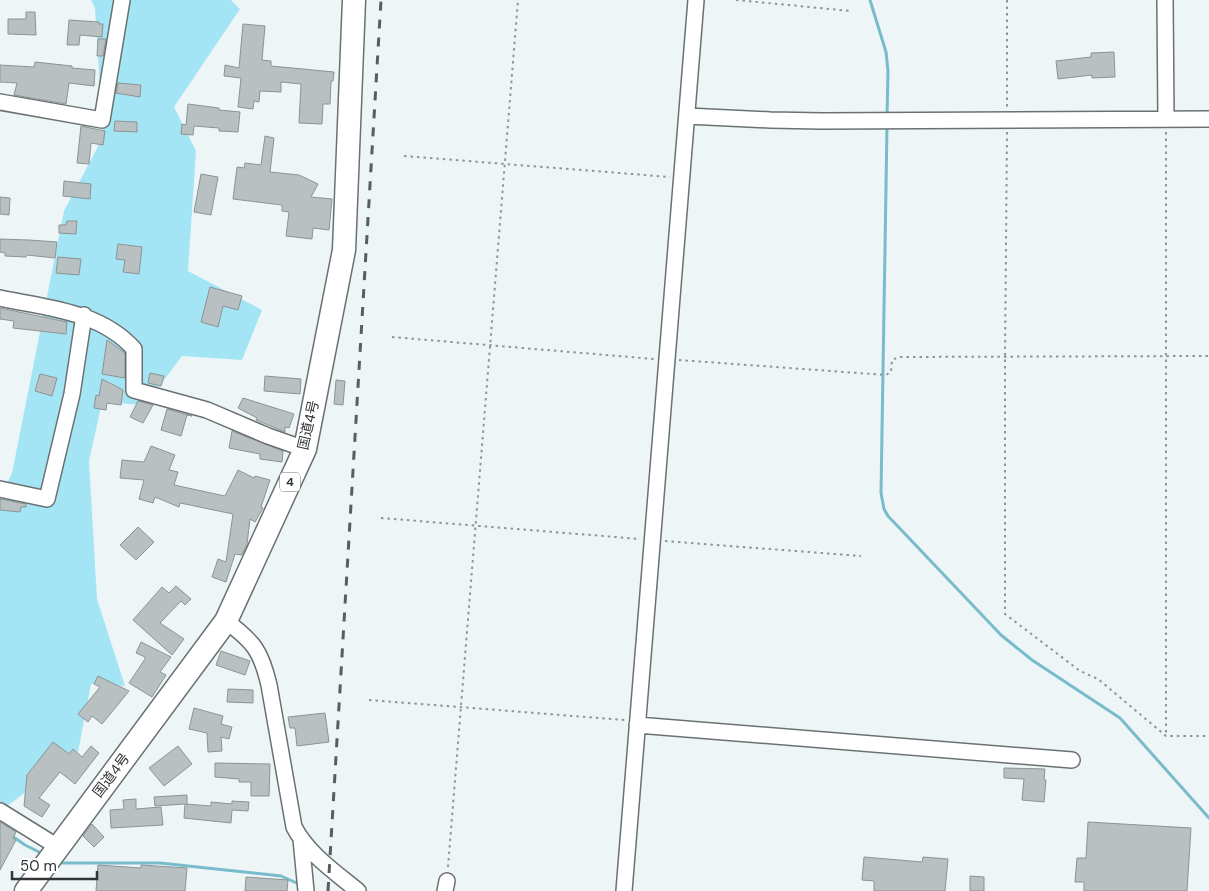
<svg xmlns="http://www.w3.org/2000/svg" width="1209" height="891" viewBox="0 0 1209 891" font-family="'DM Sans','Noto Sans JP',sans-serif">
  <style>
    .green { fill: #a3e5f5 }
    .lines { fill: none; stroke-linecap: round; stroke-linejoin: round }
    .stream { stroke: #78bccc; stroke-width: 3 }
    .building { fill: #b9c0c2; stroke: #8c9395 }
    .minor-casing { stroke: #6a7172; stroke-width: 18 }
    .highway-casing { stroke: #6a7172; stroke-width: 25 }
    .path { stroke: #8f9596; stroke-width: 2; stroke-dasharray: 2.5 4; stroke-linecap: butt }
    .minor { stroke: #fff; stroke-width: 15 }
    .highway { stroke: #fff; stroke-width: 22 }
    .rail { stroke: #595d5e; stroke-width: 3; stroke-dasharray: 9 9; stroke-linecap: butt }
    .labels { text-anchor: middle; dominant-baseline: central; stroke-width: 4.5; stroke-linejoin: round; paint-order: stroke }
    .shield { fill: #fff; stroke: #6f7172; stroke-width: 1 }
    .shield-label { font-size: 12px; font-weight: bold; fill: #313435 }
    .street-label { font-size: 14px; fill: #313435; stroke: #fff }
  </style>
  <rect width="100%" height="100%" fill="#edf5f7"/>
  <path class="green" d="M91,0H231L240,9L174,107L196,151L188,271L262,310L242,360L182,356L145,405L102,402L89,461L97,599L125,686L91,684L78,752L6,807H0V498L12,473L64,211L103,137L95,8Z"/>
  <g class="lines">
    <path class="stream" d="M870,0L886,52L888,71L887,117
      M887,126L881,493L884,509L888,516L1001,635L1032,660L1120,718L1209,818
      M12,836L25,845L43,854
      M58,861L61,863H160L281,876L301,885"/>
  </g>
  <path class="building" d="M26,12H35L36,35L8,34V19H26Z
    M69,20L99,22V24H103L102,37L80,35L79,45H67Z
    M243,24L265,26L262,60L271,61V66L334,72L333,81H331L330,104H323L322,124L299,123L301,84L281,82V92L260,91L259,102L254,101L253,109L238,107L241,78L224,76L225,65L239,68Z
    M98,39H106L103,56H97Z
    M1114,52L1115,77L1092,78V75L1058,79L1056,61L1091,57V53Z
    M35,62L72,66V68L95,70L94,86L69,83L66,104L14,95L17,83L0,82V65L34,67Z
    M118,83L141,85L140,97L116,93Z
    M188,104L219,108V110L240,112L238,132L219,131V128L194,126L193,135L181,134L182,124L186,125Z
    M115,121L137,122V132L114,131Z
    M81,126L105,131L103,145L91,143L89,164L77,163Z
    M265,136L274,138L270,172L299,175L318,184L311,197L332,199L329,230L313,228L312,239L286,236L289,212L282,211V205L233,199L237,167L244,168L245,163L261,165Z
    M201,174L218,177L211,215L194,212Z
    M64,181L91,184L90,199L63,196Z
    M0,197L10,198L9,215L0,214Z
    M67,221H77L76,234L59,233V225H66Z
    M0,239L29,240L57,242L55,258L27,255L26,257L5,256V253L0,252Z
    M118,244L142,247L139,274L123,272L125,260L116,259Z
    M58,257L81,259L79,275L56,273Z
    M210,287L242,296L238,310L223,306L218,327L201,322Z
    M0,308L67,322L66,334L13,328L14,321L0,319Z
    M107,340L125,353V378L102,374Z
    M150,373L164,376L161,386L148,383Z
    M40,374L57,378L52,396L35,391Z
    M265,376L301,379L300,394L264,391Z
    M102,379L123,390L121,405L107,403L106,410L94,408L96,395L99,396Z
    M336,380L345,381L343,405L334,404Z
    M243,398L294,414L289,428L285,427V432L256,420L257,418L238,408Z
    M138,401L153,405L143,423L130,417Z
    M167,409L192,416L187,415L181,436L161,430Z
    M232,431L283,451L282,462L260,459V454L229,448Z
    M151,446L175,455L169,470L178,472L174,485L225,496L238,470L254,478L255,476L270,480L261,507L263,508L255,522L250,519L247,544L242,555L235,554L226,582L212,577L218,559L226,562L233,514L180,503L179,507L155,497L153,503L139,499L144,480L120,478L122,460L144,462Z
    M0,499L26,504V507H21L20,512L0,510Z
    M138,527L154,542L136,560L120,545Z
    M176,586L191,599L185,605L181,601L160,623L184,639L172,655L133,620L162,587L169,593Z
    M141,642L171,657L160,672L166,675L152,697L129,683L145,659V657L136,653Z
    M221,651L250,661L245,675L216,665Z
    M98,676L129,691L102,724L92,716L88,722L78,714L100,687L94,684Z
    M228,689L253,690V703L227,702Z
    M194,708L223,716L221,724L232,727L229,739L221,737L222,751L208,752L207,733L189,729Z
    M325,713L329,742L297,746L295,728H290L288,717Z
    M53,742L69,754L73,749L82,757L91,746L99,753L75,784L60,772L39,798L50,805L42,817L24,806L27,775Z
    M178,746L192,764L164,786L149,768Z
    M215,763L270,764L269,796H251V782H239V779L215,777Z
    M1004,768L1045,769L1044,780H1046L1044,802L1022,800L1024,779L1004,778Z
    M187,795V804H186L211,806V802L232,804V801L249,802L248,811L232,810L231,823L184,818L185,804L155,806L154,797Z
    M136,799V809L161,807L163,825L111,828L110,810L124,809L123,800Z
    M0,822L16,832L13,838L16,840L0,870Z
    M1088,822L1191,828L1187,891H1084V882H1075L1077,858H1086Z
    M92,824L104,837L94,847L83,836Z
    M864,857L922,862L923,857L948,859L945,891H874V881L862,880Z
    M98,865L141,868V865L187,868L185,891H96Z
    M970,876L984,877V891H970Z
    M246,877L288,880L287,891H245Z"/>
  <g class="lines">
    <defs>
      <path id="minor" d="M1165,0L1166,119
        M0,102L102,120L122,0
        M687,116L770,120L822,121L1209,119
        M0,298C47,308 100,311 134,349V390L207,410L268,436L305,449
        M0,489L47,499L72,394L84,315
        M226,621C254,642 261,651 269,685L294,827C308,854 335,872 358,891
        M637,725L1072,760
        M0,811L58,847
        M301,839L306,891
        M445,891L447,881
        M624,891L696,0"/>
      <path id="highway" d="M26,891L226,621L305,449L344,250L354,0"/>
    </defs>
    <use href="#minor" class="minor-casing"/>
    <use href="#highway" class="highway-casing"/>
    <path class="path" d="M736,0L850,11
      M1007,0V108
      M1007,132L1005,358V614L1080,671L1098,679L1166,736H1209
      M1166,132V736
      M404,156L670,177
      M392,337L654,359
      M679,360L886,375L891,372L892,360L899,357L1209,356
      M381,518L640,539
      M665,541L861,556
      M369,700L625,720
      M448,867L518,0"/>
    <use href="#minor" class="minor"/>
    <use href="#highway" class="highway"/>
    <path class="rail" d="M328,891L381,0"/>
  </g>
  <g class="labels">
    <rect class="shield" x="280" y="472.5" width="20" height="19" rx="4"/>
    <g class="shield-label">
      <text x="290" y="482">4</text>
    </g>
    <g class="street-label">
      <text transform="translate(308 425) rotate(-77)">国道4号</text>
      <text transform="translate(111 775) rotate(-53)">国道4号</text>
    </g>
  </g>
  <path d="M12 871v8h85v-8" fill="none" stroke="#313435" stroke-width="2.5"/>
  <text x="20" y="871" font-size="15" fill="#313435" stroke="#ffffff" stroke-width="4" paint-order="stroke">50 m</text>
</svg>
